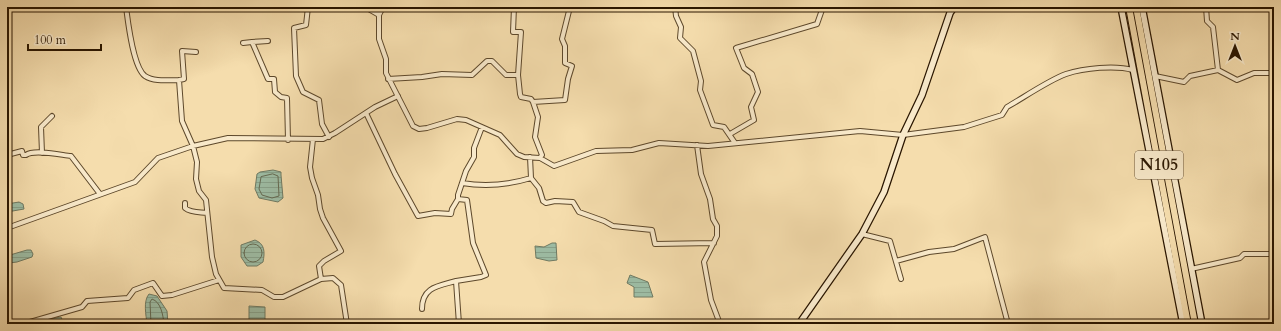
<svg xmlns="http://www.w3.org/2000/svg" width="1281" height="331" viewBox="0 0 1281 331" font-family="Cardo,serif">
  <style>
    .water { fill: url(#water-rules); stroke: #6f7a63 }
    .lines { fill: none; stroke-linecap: round; stroke-linejoin: round }
    .shore { stroke: #646a52; stroke-width: 1 }
    .minor-casing { stroke: #5d482b; stroke-width: 6 }
    .secondary-casing { stroke: #2a1600; stroke-width: 8 }
    .trunk-casing { stroke: #2a1600; stroke-width: 8 }
    .minor { stroke: #f8e9ca; stroke-width: 4 }
    .secondary { stroke: #f8e9ca; stroke-width: 5.5 }
    .trunk { stroke: #f5ddad; stroke-width: 6 }
    .labels { text-anchor: middle; dominant-baseline: central; stroke-width: 4; stroke-linejoin: round; paint-order: stroke }
    .shield { fill: #f8e9ca; stroke: #68553d; stroke-width: 1 }
    .shield-label { font-size: 16px; font-weight: bold; fill: #2a1600 }
  </style>
  <defs>
    <pattern id="water-rules" width="6" height="5" patternUnits="userSpaceOnUse"><rect width="6" height="5" fill="#9dbda5"/><path d="M0 2.5h6" fill="none" stroke="#87a28c"/></pattern>
  </defs>
  <rect width="100%" height="100%" fill="#f5ddad"/>
  <filter id="stains"><feTurbulence type="fractalNoise" baseFrequency=".005" numOctaves="4"/><feColorMatrix values="0 0 0 0 .2 0 0 0 0 .09 0 0 0 0 .02 0 0 0 .5 -.17"/></filter>
  <radialGradient id="worn" r=".72"><stop offset=".6" stop-color="#630" stop-opacity="0"/><stop offset="1" stop-color="#630" stop-opacity=".3"/></radialGradient>
  <path class="water" d="M273,170L281,172V175L283,198L278,202L259,198L255,189L257,174L260,172Z
    M19,202L23,204L24,209L7,212V204Z
    M255,240C265,244 265,252 263,262L257,266H247L241,257V245Z
    M552,243H556L557,260L549,261L536,258L535,246L544,247Z
    M27,250H31L33,254L32,257L17,262L9,263L7,258L10,255Z
    M630,275L648,282L653,297H634V287L627,283Z
    M149,294L157,296L167,311L168,324H147C146,315 143,301 149,294Z
    M249,306L265,307V324H249Z
    M61,317L64,324H35L37,321Z"/>
  <g class="lines">
    <path class="shore" d="M273,174L278,176L279,196L272,198L262,195L259,189L261,177Z
      M244 253a9 9 0 1 1 18 0a9 9 0 1 1-18 0Z
      M151,324L150,302L152,299C161,302 163,315 164,324"/>
    <defs>
      <path id="minor" d="M126,7C128,22 133,67 145,76C154,82 168,80 179,80
        M308,7L306,25L294,28L296,76L303,92L319,100L322,124L329,137
        M365,7L379,15V39L386,59V73L413,126L419,129L427,128L457,119L466,120L500,135L517,154L524,157L540,158L554,166L596,151L632,150L659,143L708,146L860,131L903,135L964,127L1002,115L1007,107C1023,98 1049,80 1066,74C1084,68 1115,65 1133,70
        M514,7L513,32H521L518,75L520,94L521,97L531,99L533,102
        M675,7L676,16L681,27L680,38L693,51L701,81L700,90L713,125L724,127L735,143
        M1206,7L1207,21L1213,27L1218,70
        M379,15L383,7
        M268,41L252,42L268,79H274L275,92L281,97L287,98L288,140
        M243,43L252,42
        M196,52L182,51L184,79L179,80L182,121L193,146L197,162L196,179L199,191L206,200L212,257L216,274L224,288L262,290L274,297H283L321,279L333,278L341,285L347,324
        M1155,76L1184,82L1190,76L1218,70L1237,80L1254,73H1274
        M388,79L422,77L442,74L472,75L487,61H492L506,75H518
        M366,113L395,174L418,216L435,213L451,214L452,209L458,199
        M730,134L754,120L751,107L758,92L752,74L744,68L736,48L817,24L823,7
        M313,139L310,167L312,178L318,195L320,209L323,218L341,251L324,261L319,266L321,279
        M697,145L701,174L710,199L713,219L717,226V236L704,262L711,300L720,324
        M42,153L41,127L52,116
        M7,155L22,151L23,155H26C34,149 61,155 71,156L100,194
        M530,157L531,178L539,188L543,201L546,203L555,201L573,202L579,212L604,221L613,226L652,230L655,244L714,243
        M540,158L542,155L535,137L538,117L533,102L565,100L568,79L572,66L565,63V46L562,39L570,7
        M462,183C486,187 508,185 531,178
        M185,203V208C191,213 199,212 207,213
        M7,228L135,182L158,158L193,146L228,138L323,139L335,133L375,107L398,96
        M862,234L890,241L901,279
        M896,261L929,252L954,249L985,237L1008,324
        M1191,269L1240,258L1244,254H1274
        M422,309C422,287 438,286 456,281
        M23,324L82,307L87,301L128,298L134,290L153,283L162,296L172,295L219,280
        M459,324L456,281L481,277L486,275L473,243L467,200L458,199V195L466,171L474,157V148L482,127"/>
      <path id="secondary" d="M1121,7L1183,324
        M1142,7L1202,324
        M799,324L862,234L884,192L903,135L922,95L950,13L954,7"/>
      <path id="trunk" d="M1129,7L1188,324
        M1136,7L1195,324"/>
    </defs>
    <use href="#minor" class="minor-casing"/>
    <use href="#secondary" class="secondary-casing"/>
    <use href="#trunk" class="trunk-casing"/>
    <use href="#minor" class="minor"/>
    <use href="#secondary" class="secondary"/>
    <use href="#trunk" class="trunk"/>
  </g>
  <g class="labels">
    <rect class="shield" x="1135" y="151" width="48" height="28" rx="3"/>
    <g class="shield-label">
      <text x="1159" y="165">N105</text>
    </g>
  </g>
  <rect width="1281" height="331" fill="none" stroke="#f5ddad" stroke-width="24"/>
  <rect x="8" y="8" width="1265" height="315" fill="none" stroke="#2a1600" stroke-width="2"/>
  <rect x="12" y="12" width="1257" height="307" fill="none" stroke="#2a1600"/>
  <g transform="translate(1235 46)" stroke="#f8e9ca" stroke-width="3" paint-order="stroke">
  <path d="M0-3L7 15L0 10L-7 15Z" fill="#2a1600"/>
  <text y="-6" font-size="11" font-weight="bold" text-anchor="middle" fill="#2a1600">N</text>
  </g>
  <path d="M28 44v6h73v-6" fill="none" stroke="#2a1600" stroke-width="2"/>
  <text x="34" y="44" font-size="12" fill="#2a1600" stroke="#f8e9ca" stroke-width="3" paint-order="stroke">100 m</text>
  <rect width="100%" height="100%" filter="url(#stains)"/>
  <rect width="100%" height="100%" fill="url(#worn)"/>
</svg>
